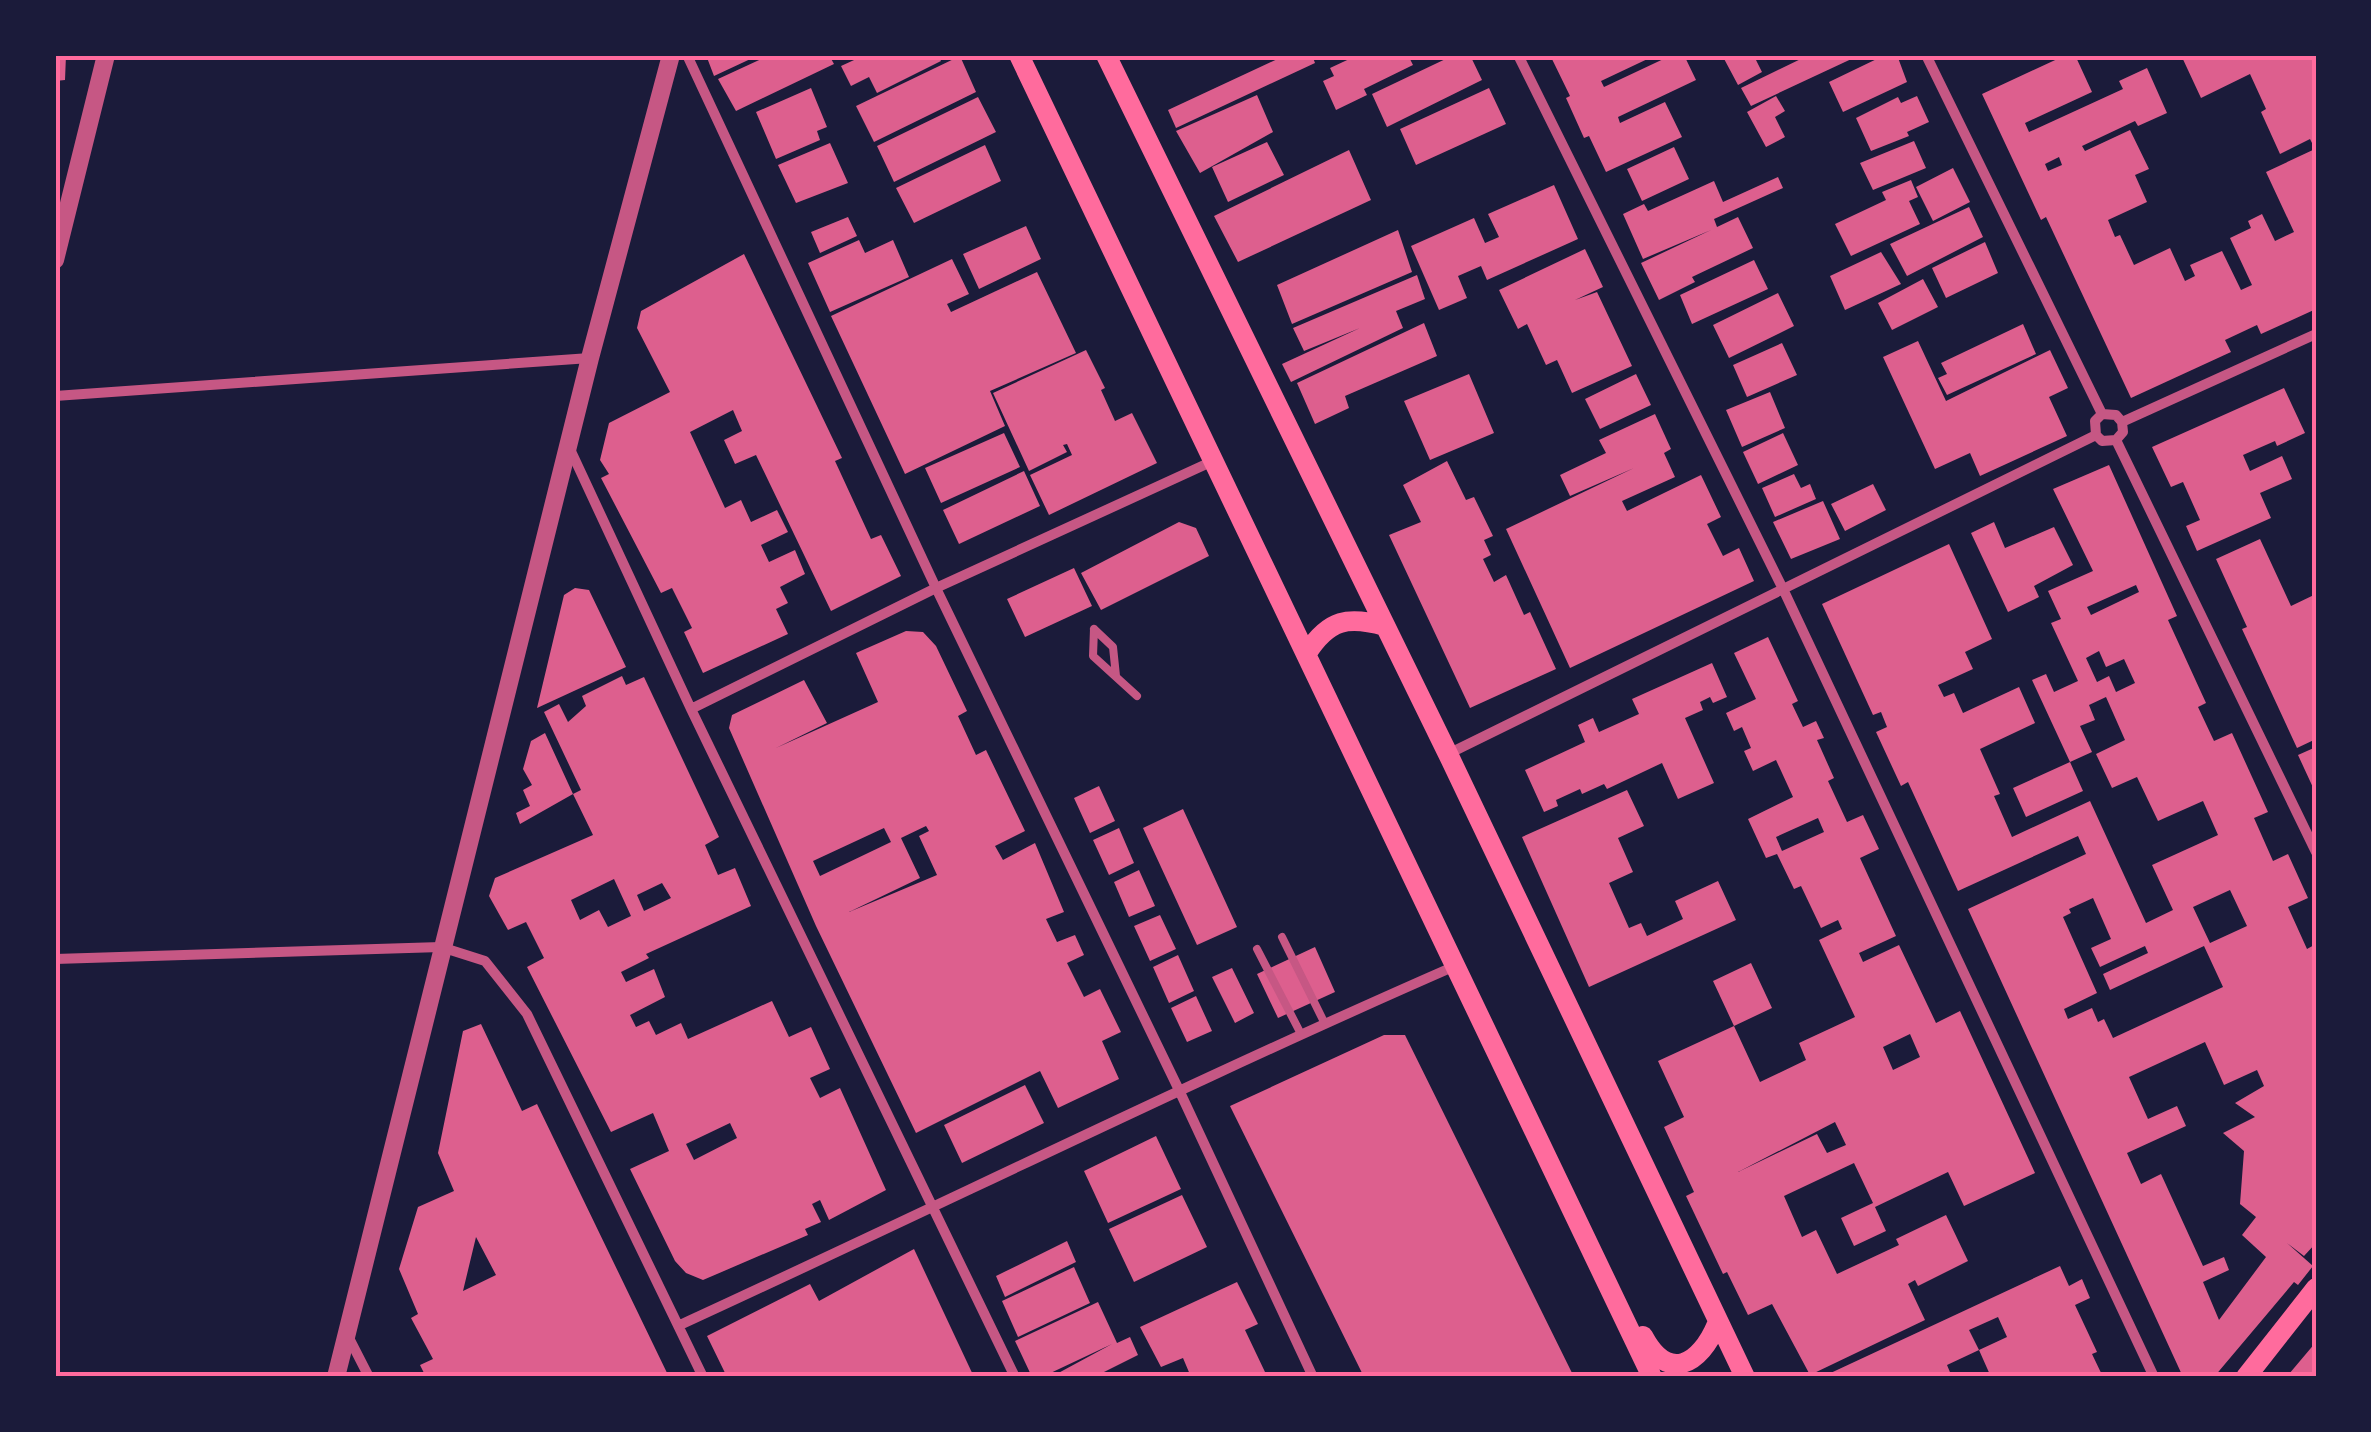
<svg xmlns="http://www.w3.org/2000/svg" width="2371" height="1432" viewBox="0 0 2371 1432" font-family="Ubuntu,sans-serif">
  <style>
    .building { fill: #dd5f8e; fill-rule: evenodd }
    .lines { fill: none; stroke-linecap: round; stroke-linejoin: round }
    .service { stroke: #c65784; stroke-width: 8 }
    .minor { stroke: #c65784; stroke-width: 10 }
    .tertiary { stroke: #c65784; stroke-width: 18 }
    .secondary { stroke: #ff6b9d; stroke-width: 20 }
    .neatline { fill: none; stroke: #ff6b9d; stroke-width: 4 }
  </style>
  <rect width="100%" height="100%" fill="#1b1b3a"/>
  <path class="building" d="M55,55H66L65,80L55,81Z
    M706,55H759L714,76Z
    M770,55H829L834,64L736,111L718,79Z
    M865,55H938L941,61L877,93L869,77L851,86L841,66Z
    M1286,55H1312L1315,63L1176,128L1168,110Z
    M1358,55H1408L1413,65L1364,89L1367,95L1336,110L1323,81L1334,76L1330,68Z
    M1454,55H1470L1482,80L1387,127L1372,94Z
    M1555,55H1656L1601,81L1604,87L1672,55H1684L1696,80L1618,117L1620,123L1665,102L1682,137L1606,172L1589,136L1584,138L1566,98L1570,96L1551,57Z
    M1722,55H1765L1756,60L1762,72L1738,85Z
    M1809,55H1860L1751,106L1741,88Z
    M1885,55H1897L1907,82L1843,112L1829,82Z
    M2066,55H2075L2092,92L2025,123L2029,132L2123,89L2119,81L2147,68L2167,113L2138,126L2135,121L2082,146L2085,151L2130,130L2149,169L2135,175L2147,202L2108,220L2115,237L2120,235L2134,265L2170,248L2185,281L2195,276L2190,265L2222,251L2241,290L2252,285L2230,238L2251,228L2248,221L2262,214L2275,241L2294,232L2266,172L2315,149L2310,139L2280,154L2261,112L2266,109L2250,74L2201,98L2181,55H2314L2316,309L2261,334L2257,325L2225,340L2231,352L2131,398L2046,217L2041,220L1982,94ZM2059,157L2062,165L2048,171L2045,164Z
    M960,56L976,92L874,142L856,106Z
    M811,88L827,127L817,131L820,140L776,159L756,112Z
    M1489,88L1506,124L1416,165L1400,129Z
    M1257,95L1273,132L1200,173L1176,131Z
    M1776,96L1785,111L1775,117L1785,137L1766,147L1747,112Z
    M1917,96L1929,122L1907,132L1909,136L1871,151L1856,118L1898,97L1901,103Z
    M978,97L996,132L894,182L877,146Z
    M1914,141L1926,168L1873,190L1860,163Z
    M1267,142L1284,175L1228,202L1212,167Z
    M830,143L848,183L796,203L778,165Z
    M985,145L1001,181L914,223L896,188Z
    M1674,147L1689,179L1642,201L1627,169Z
    M1349,150L1371,200L1238,262L1214,216Z
    M1953,168L1970,202L1933,221L1916,187Z
    M1778,177L1783,188L1714,219L1717,227L1738,217L1753,248L1692,277L1695,282L1659,300L1641,263L1711,230L1643,259L1623,214L1644,204L1648,211L1714,181L1723,202Z
    M1911,180L1918,197L1909,201L1920,224L1851,256L1835,224L1886,200L1882,192Z
    M1554,185L1578,239L1487,280L1481,266L1458,276L1467,298L1439,310L1411,246L1474,218L1485,243L1499,237L1488,214Z
    M1969,207L1983,237L1907,276L1890,244Z
    M848,217L857,236L820,253L811,232Z
    M1026,226L1041,259L979,289L963,254Z
    M1398,230L1412,272L1292,324L1277,285Z
    M859,240L865,253L893,240L909,277L830,312L808,263Z
    M1985,242L1998,273L1946,298L1932,268Z
    M1585,249L1603,287L1575,300L1597,292L1632,366L1572,393L1557,360L1546,365L1527,324L1518,329L1499,290Z
    M1881,252L1901,284L1845,310L1830,276Z
    M744,254L842,458L835,461L871,539L881,535L901,576L831,611L756,455L735,464L724,440L742,431L733,410L690,432L725,508L741,500L751,522L777,510L788,532L761,545L769,562L795,550L805,574L780,587L788,603L776,609L788,634L703,673L684,632L692,628L672,588L661,593L601,478L609,474L600,460L609,423L670,392L637,328L641,311Z
    M952,259L969,294L947,304L951,312L1037,272L1076,353L990,391L1005,426L905,474L831,316Z
    M1754,260L1768,289L1692,324L1680,295Z
    M1417,275L1425,299L1396,311L1403,328L1291,382L1282,364L1360,328L1304,351L1293,328Z
    M1923,279L1938,307L1892,330L1878,303Z
    M1778,293L1794,326L1729,358L1713,325Z
    M1424,323L1437,356L1345,396L1349,408L1315,424L1297,383Z
    M2023,324L2036,354L1947,395L1938,378L1947,374L1941,363Z
    M1918,341L1946,401L2050,350L2068,388L2049,397L2067,436L1980,476L1970,453L1935,469L1883,357Z
    M1782,343L1797,375L1747,397L1733,365Z
    M1086,350L1105,388L1101,390L1115,421L1132,413L1157,463L1049,515L1030,475L1072,455L1067,444L1063,445L1067,452L1029,471L993,393Z
    M1469,374L1494,433L1430,460L1404,401Z
    M1636,374L1651,405L1600,429L1585,399Z
    M2284,388L2305,433L2277,446L2275,441L2243,455L2250,471L2282,456L2292,479L2260,493L2271,518L2197,551L2186,526L2200,520L2183,482L2171,487L2152,447Z
    M1770,392L1785,428L1742,447L1726,410Z
    M1655,414L1671,449L1664,453L1675,477L1622,501L1627,511L1701,475L1721,517L1707,524L1723,556L1739,548L1754,581L1570,668L1506,529L1634,468L1570,496L1560,475L1606,453L1599,440Z
    M1004,433L1020,467L941,503L925,468Z
    M1783,433L1798,465L1758,484L1743,452Z
    M1447,461L1466,500L1474,497L1493,536L1484,540L1491,555L1483,559L1494,582L1506,575L1524,615L1530,612L1556,669L1470,708L1389,535L1421,522L1403,485Z
    M2109,465L2177,616L2168,620L2206,703L2198,707L2214,741L2232,733L2268,812L2254,818L2273,861L2288,854L2308,898L2288,907L2307,949L2316,944V1243L2304,1256L2287,1243L2313,1266L2298,1285L2294,1282L2214,1377H2183L1968,909L2086,854L2078,836L1958,891L1908,782L1901,786L1876,732L1887,727L1881,712L1873,715L1822,604L1949,544L1992,639L1965,652L1973,669L1938,685L1944,697L1954,693L1963,713L2019,687L2035,723L1980,749L2000,794L1994,796L2012,837L2090,801L2146,923L2173,910L2152,865L2218,835L2203,801L2158,821L2137,777L2112,788L2096,754L2125,740L2106,697L2089,705L2095,720L2080,726L2092,752L2070,762L2032,680L2046,674L2054,692L2078,681L2051,623L2061,619L2048,591L2093,571L2053,489ZM2136,585L2139,592L2091,615L2087,607ZM2099,651L2106,667L2124,659L2135,683L2116,692L2109,676L2097,682L2086,658ZM2230,890L2247,926L2210,943L2193,907ZM2093,898L2111,939L2091,948L2100,967L2145,946L2148,953L2103,974L2110,990L2204,946L2223,987L2113,1038L2104,1019L2098,1022L2092,1008L2068,1019L2064,1009L2097,993L2063,917L2071,913L2069,909ZM2205,1042L2224,1085L2257,1070L2264,1086L2235,1103L2255,1117L2223,1133L2244,1151L2240,1204L2256,1217L2242,1235L2266,1257L2219,1320L2203,1282L2229,1270L2224,1257L2203,1266L2161,1174L2141,1184L2127,1153L2186,1126L2177,1106L2148,1119L2129,1077Z
    M1024,471L1040,506L959,544L943,510Z
    M1794,474L1801,488L1810,484L1816,499L1775,517L1762,488Z
    M1873,484L1886,510L1845,531L1831,504Z
    M1823,501L1840,539L1791,559L1773,522Z
    M1179,522L1196,528L1209,556L1101,610L1081,573Z
    M1994,522L2005,548L2054,527L2073,565L2034,586L2039,597L2008,612L1971,533Z
    M2260,539L2291,606L2316,594V739L2297,748L2242,629L2247,627L2216,559Z
    M1074,568L1092,606L1025,637L1007,599Z
    M575,588L589,590L626,667L537,708L564,595Z
    M906,631L923,632L936,646L967,711L958,716L976,755L986,750L1025,831L995,846L1003,860L1035,843L1064,912L1046,919L1057,942L1075,935L1084,955L1067,963L1084,997L1100,989L1121,1032L1102,1041L1119,1079L1058,1108L1040,1071L916,1133L816,926L729,728L732,715L804,680L827,723L776,748L878,702L856,653ZM926,826L929,831L919,836L937,875L849,912L920,878L901,838ZM884,828L891,842L820,876L813,861Z
    M1768,637L1798,701L1792,704L1803,727L1816,721L1824,738L1817,740L1834,778L1828,781L1847,822L1863,815L1879,849L1860,858L1896,936L1859,953L1863,962L1899,945L1936,1023L1960,1011L2035,1173L1964,1206L1948,1172L1875,1207L1886,1231L1854,1246L1841,1218L1873,1203L1854,1163L1784,1196L1802,1237L1816,1230L1837,1274L1899,1245L1896,1239L1946,1215L1968,1261L1918,1286L1915,1280L1908,1284L1925,1320L1810,1375L1772,1304L1748,1315L1727,1272L1723,1274L1686,1196L1694,1192L1664,1127L1684,1117L1658,1061L1734,1026L1760,1082L1806,1060L1799,1043L1855,1017L1819,940L1842,929L1838,920L1821,928L1801,886L1794,889L1777,854L1766,858L1748,819L1793,797L1776,760L1753,771L1744,751L1751,748L1742,727L1734,731L1726,713L1756,699L1734,653ZM1818,818L1824,832L1782,851L1776,837ZM1910,1034L1920,1057L1893,1070L1883,1047ZM1835,1122L1846,1145L1827,1153L1817,1134L1738,1172Z
    M1712,663L1727,697L1713,703L1710,697L1700,702L1703,710L1685,718L1714,783L1678,799L1662,763L1607,789L1604,784L1582,794L1580,789L1556,800L1558,806L1544,812L1525,770L1585,742L1578,725L1593,718L1599,732L1639,714L1632,699Z
    M622,676L626,685L644,677L719,837L705,845L718,875L735,868L751,906L646,954L649,958L621,972L626,982L654,969L665,997L630,1015L636,1027L649,1021L656,1035L681,1023L688,1039L772,1001L789,1037L811,1027L830,1069L810,1078L820,1098L840,1088L886,1190L829,1220L820,1200L812,1204L821,1222L805,1229L808,1235L703,1280L686,1273L675,1261L630,1169L669,1151L653,1113L611,1132L527,967L544,958L526,922L508,930L489,896L495,878L593,835L573,794L581,790L544,712L559,704L568,722L586,706L582,696ZM614,879L631,916L608,927L599,910L580,920L571,900ZM662,883L671,898L644,911L637,895ZM730,1123L737,1138L694,1160L686,1144Z
    M545,733L573,794L520,824L516,813L530,806L523,790L532,785L523,769L531,741Z
    M2316,747V794L2298,755Z
    M2070,762L2083,791L2026,817L2013,788Z
    M1099,786L1115,821L1090,833L1074,798Z
    M1627,790L1644,826L1618,838L1633,872L1609,883L1629,928L1641,923L1647,936L1683,919L1675,901L1718,881L1736,920L1589,987L1522,837Z
    M1183,809L1237,927L1197,945L1143,828Z
    M1119,828L1134,863L1109,875L1093,840Z
    M1139,870L1155,906L1129,917L1114,882Z
    M1160,915L1176,949L1150,961L1134,926Z
    M1315,947L1335,992L1278,1018L1257,974Z
    M1178,955L1194,991L1169,1003L1153,967Z
    M1751,963L1772,1008L1734,1026L1713,981Z
    M1232,968L1254,1013L1235,1023L1212,977Z
    M1196,996L1212,1031L1187,1042L1171,1008Z
    M481,1024L522,1111L537,1104L669,1377H426L420,1365L433,1359L411,1318L418,1314L399,1269L418,1207L454,1191L438,1153L463,1031ZM476,1237L496,1275L463,1291Z
    M1384,1035H1405L1574,1377H1364L1230,1106Z
    M1025,1085L1044,1123L962,1163L944,1125Z
    M1156,1136L1181,1189L1108,1223L1084,1171Z
    M1182,1195L1207,1247L1134,1282L1109,1229Z
    M1067,1241L1076,1262L1005,1297L996,1276Z
    M914,1249L974,1377H727L707,1336L810,1284L819,1301Z
    M2060,1266L2069,1286L2082,1279L2090,1298L2075,1305L2097,1352L2092,1354L2103,1377H1991L1979,1350L2007,1337L1998,1317L1969,1330L1979,1350L1947,1365L1952,1377H1822Z
    M1074,1267L1090,1303L1018,1337L1002,1301Z
    M1237,1282L1258,1324L1245,1330L1265,1372L1255,1377H1191L1183,1358L1161,1367L1140,1327Z
    M1098,1302L1117,1343L1130,1337L1138,1355L1102,1373L1104,1377H1051L1112,1344L1042,1377H1032L1015,1341Z
    M2316,1342V1377H2286L2289,1374Z"/>
  <g class="lines">
    <path class="service" d="M1094,629L1093,656L1137,696
      M1094,629L1113,647L1116,676
      M1282,937L1325,1024
      M1257,949L1301,1034"/>
    <path class="minor" d="M687,55L936,588L1179,1090L1313,1377
      M1518,55L1784,591L2154,1377
      M1926,55L2102,414
      M55,396L590,358
      M2122,422L2316,334
      M2096,435L2095,421L2102,414L2116,415L2122,422
      M2096,435L2102,441L2116,440L2123,432L2122,422
      M2116,440L2316,852
      M570,449L691,709L1015,1377
      M691,709L936,588L1213,461
      M1448,754L2096,435
      M55,959L441,947L485,961L527,1014L703,1377
      M680,1325C939,1206 1194,1080 1455,966
      M348,1336L369,1377"/>
    <path class="tertiary" d="M55,260L106,55
      M336,1377L590,358L671,55"/>
    <path class="secondary" d="M1019,55L1652,1377
      M1106,55L1448,754L1745,1377
      M1307,653C1329,619 1348,616 1385,626
      M1643,1336C1668,1383 1700,1365 1717,1324
      M2246,1377L2316,1288"/>
  </g>
  <rect width="2371" height="1432" fill="none" stroke="#1b1b3a" stroke-width="115"/>
  <rect x="58" y="58" width="2256" height="1316" class="neatline"/>
</svg>
